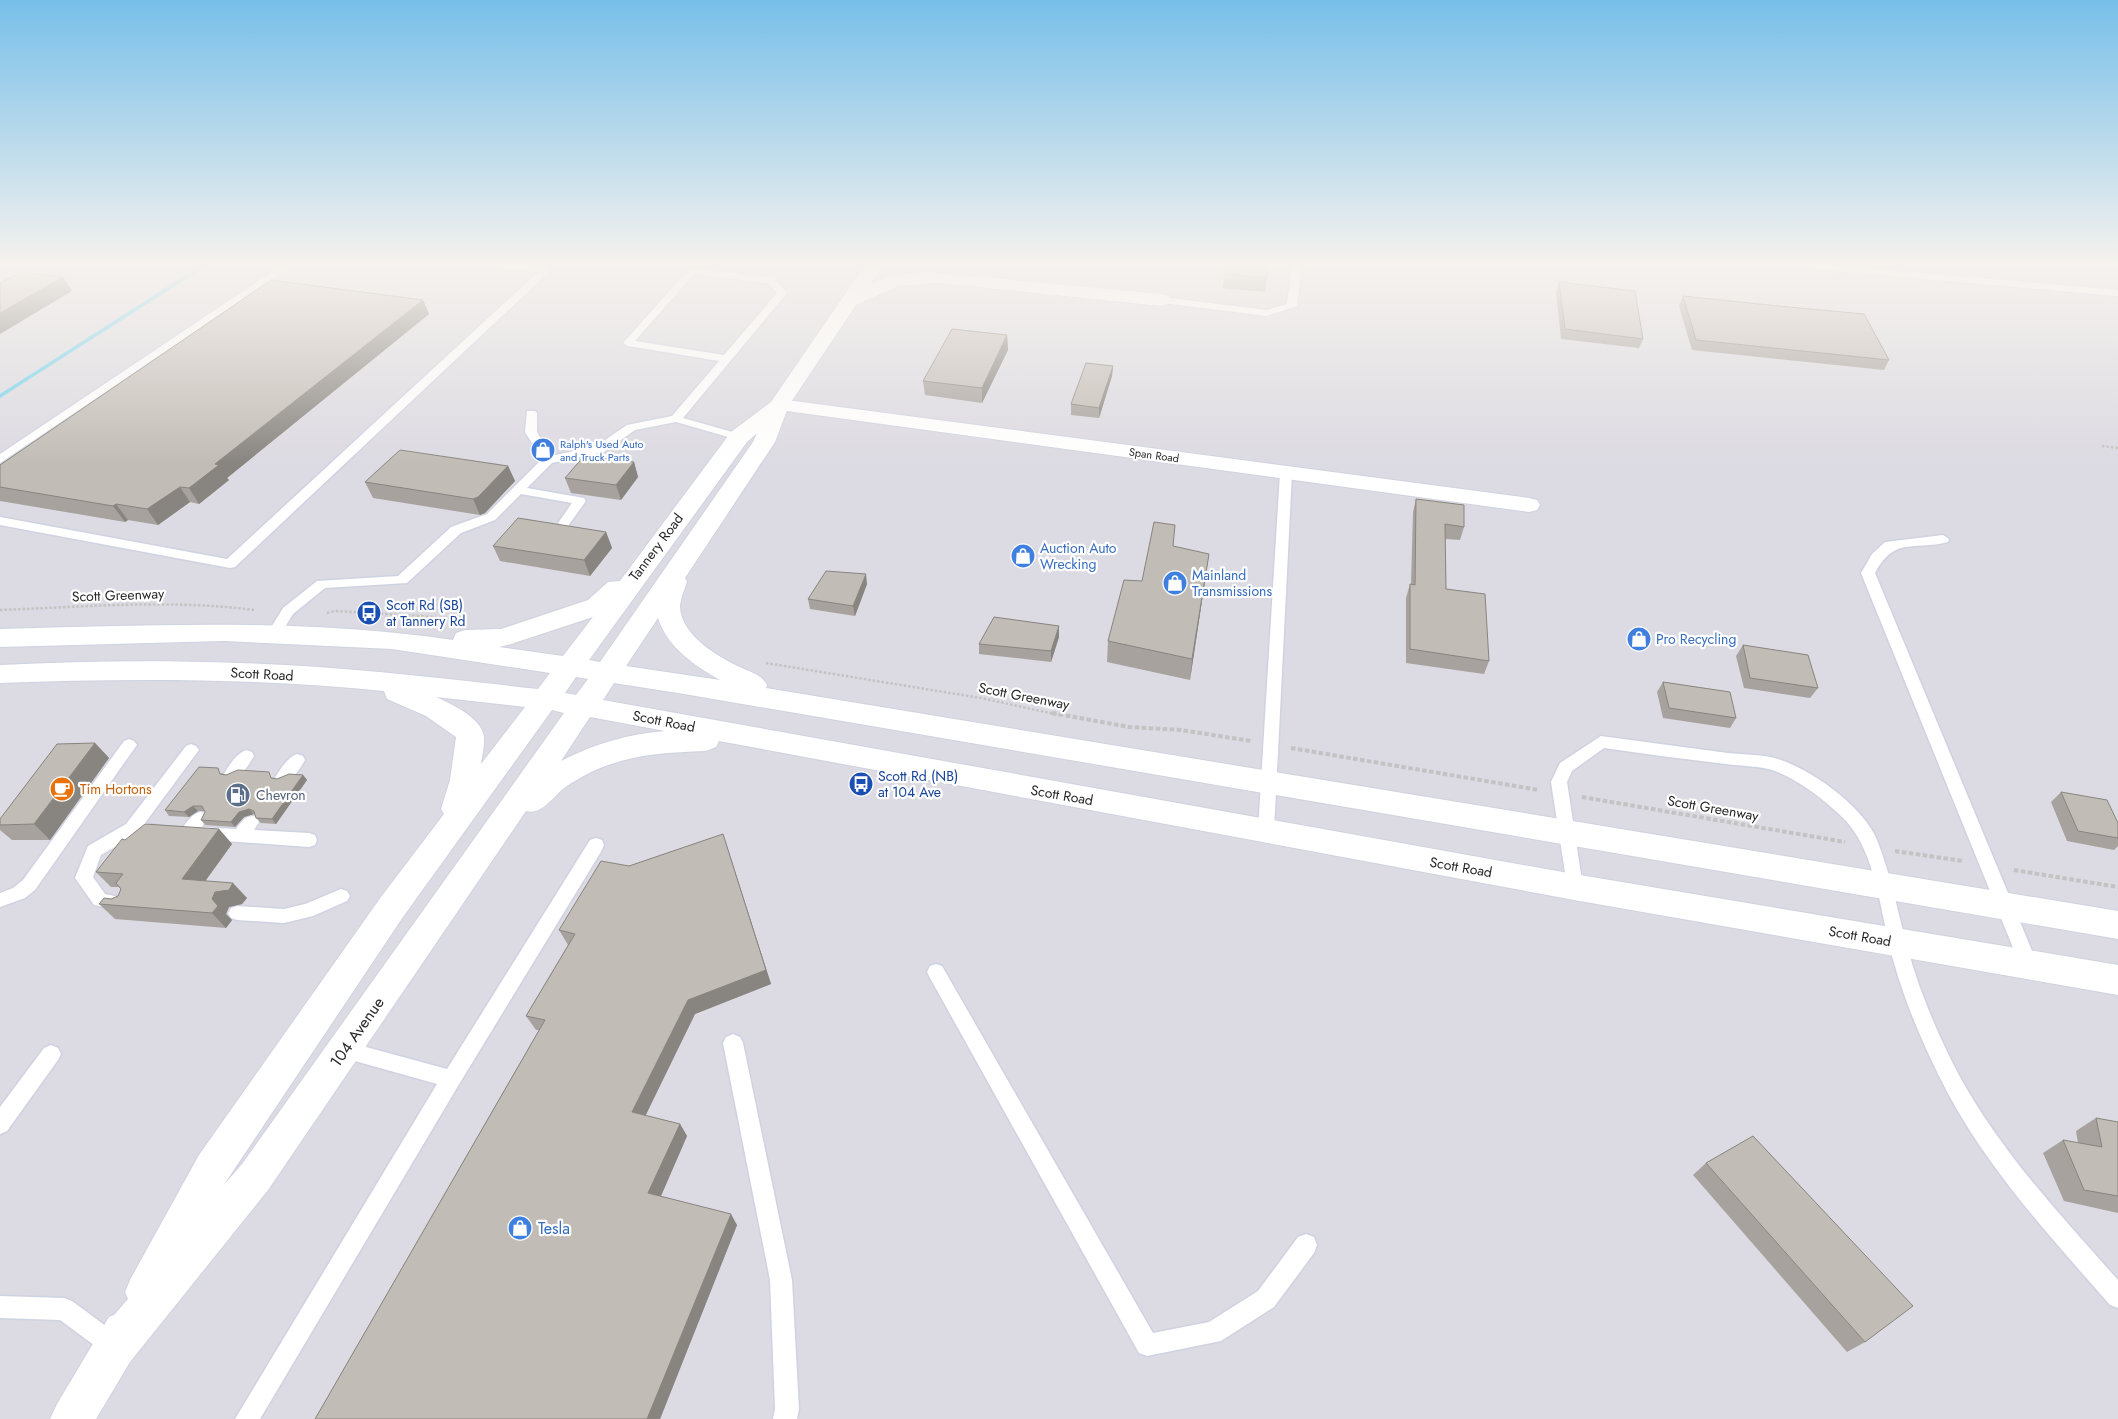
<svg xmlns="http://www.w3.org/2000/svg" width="2118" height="1419" viewBox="0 0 2118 1419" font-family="Jost,sans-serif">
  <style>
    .industrial { fill: #dcdae2 }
    .water { fill: #6ed0eb }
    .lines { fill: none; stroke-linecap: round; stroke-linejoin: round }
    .lane-casing { stroke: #cfd3e1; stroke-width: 3 }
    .street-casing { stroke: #cfd3e1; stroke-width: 2 }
    .secondary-casing { stroke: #cfd3e1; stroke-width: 2 }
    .path-far1 { stroke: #c3c3c3; stroke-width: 2.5; stroke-dasharray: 2.5 2; stroke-linecap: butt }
    .path { stroke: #c3c3c3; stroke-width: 4; stroke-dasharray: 4.5 2.5; stroke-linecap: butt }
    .lane { fill: #fff; fill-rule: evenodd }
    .street { fill: #fff; fill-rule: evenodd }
    .secondary { fill: #fff; fill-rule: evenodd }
    .wall { fill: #a7a29d }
    .shaded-wall { fill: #88847f }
    .building { fill: #c2bcb6; stroke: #88847f }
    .labels { text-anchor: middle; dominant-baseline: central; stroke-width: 4.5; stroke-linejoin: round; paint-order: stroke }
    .far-shop-label { font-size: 11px; fill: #366cbe; stroke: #fff; text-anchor: start }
    .far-street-label { font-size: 11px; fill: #282828; stroke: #fff }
    .street-label { font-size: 14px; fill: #282828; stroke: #fff }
    .shop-label { font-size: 14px; fill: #366cbe; stroke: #fff; text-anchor: start }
    .transit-label { font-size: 14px; fill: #164399; stroke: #fff; text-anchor: start }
    .food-label { font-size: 14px; fill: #c56008; stroke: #fff; text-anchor: start }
    .service-label { font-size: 14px; fill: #4e5e75; stroke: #fff; text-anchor: start }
    .near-street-label { font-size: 16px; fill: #282828; stroke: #fff }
    .near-shop-label { font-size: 16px; fill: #366cbe; stroke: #fff; text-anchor: start }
  </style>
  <rect width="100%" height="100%" fill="#eae2d9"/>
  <path class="industrial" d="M0,265H2118V1419H0Z"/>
  <path class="water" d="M201,265H208L0,398V394Z"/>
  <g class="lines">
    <defs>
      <path id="lane" d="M282,265H294L0,463V454Z
        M489,265C504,265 541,262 551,270L235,567L230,568L0,525V517L227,559L538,272L494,268Z
        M1292,265H1302L1297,306L1267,316L1162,303L1157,300L1162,297L1267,310L1287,304Z
        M1796,265H1833L2118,290V296L1801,268Z
        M692,268L774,278L787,293L683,418L743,435V439H735L676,422L635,430L604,452L552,463L527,488L584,498L586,501L568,526L564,527L558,523L572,503L521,494L495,520L461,533L407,583L325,588L293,614L279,637H269L267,634L283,608L317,581L398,576L451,527L487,514L542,459L525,432L527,411H535L537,413V432L551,456L596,446L627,425L672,416L719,361L628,346L623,343L689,269ZM694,274L768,283L777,293L724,355L635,341Z
        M1286,469L1292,473L1274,831L1272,836L1266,838L1260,836L1258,831L1280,473Z
        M1943,535L1949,539L1948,542C1913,551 1895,536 1875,573L2038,965L2035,971L2029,973L2023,971L2020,965L1861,573L1872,554L1885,542Z
        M1601,736C1643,742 1685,747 1728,753C1744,755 1765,754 1781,760C1813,771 1864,807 1877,840C1891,875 1898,913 1908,950C1917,982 1929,1013 1943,1043C1984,1134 2053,1207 2118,1280V1308L2110,1305C2047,1233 1980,1161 1938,1074C1921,1039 1905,1002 1894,963C1880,917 1878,849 1840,815C1822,798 1798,780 1775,771C1761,766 1741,766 1726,764C1685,759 1644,754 1604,748L1572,771L1567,782L1583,887L1580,892L1574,894L1568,892L1551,782L1560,763Z
        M129,739L134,741L137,745L134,749L35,890L25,898L0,907V893L13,888L23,880L124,741Z
        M191,744L196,746L199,750L196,754L145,823L163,826L165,831L163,836L157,838L134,836L101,855L93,877L105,894L129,899L132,904L129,909L123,911L94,905L75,878L88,846L126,824L186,746Z
        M246,750L252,752L254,756C248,766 239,782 226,778L224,774C229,765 237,753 246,750Z
        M297,754L303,756L305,760C299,770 290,786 277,782L275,778C280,769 288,757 297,754Z
        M200,812L206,813L208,818L202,827L236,829C242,821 246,814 257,817L259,822L254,830L309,833L315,835L317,840L315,845L309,847L182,838L180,833C184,825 191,814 200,812Z
        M596,838L602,840L604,845L602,850L458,1086L260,1419H235L437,1084L337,1056L334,1050L337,1044L344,1041L447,1069L590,840Z
        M341,889L347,891L350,896L347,901L313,916L284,923L237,920L231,918L228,913L231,908L237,906L284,909L305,904Z
        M936,964L942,966L1153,1333L1209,1322L1258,1291L1298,1237L1306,1234L1314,1237L1317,1245L1314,1253L1274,1307L1221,1341L1147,1356L1139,1353L930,978L927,972L930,966Z
        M733,1034L740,1037L743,1043L792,1280L799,1409L797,1419H773L775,1409L770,1280L723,1043L726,1037Z
        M51,1045L58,1048L61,1054L58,1060L7,1131L0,1134V1107L44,1048Z
        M0,1296L64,1298L72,1301L122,1338L125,1346L122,1354L114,1357L106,1354L60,1320L0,1318Z"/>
      <path id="street" d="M936,273L1162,294L1168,296L1171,300L1168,304L1162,306L930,282L927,278L930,274Z
        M779,399L1529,498L1537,500L1540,505L1537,510L1529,512L772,409L769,405L772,401Z"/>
      <path id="secondary" d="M865,265H883L870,284C891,276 919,268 942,274L945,278L942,282L898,286L856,305L789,405L775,442L685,578L687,581C685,589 680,599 680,607C681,636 720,658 742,668C752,673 762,675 767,685L766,688L2118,911V939L684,694L614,683L603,700L1574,874L2118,965V995L1574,900L719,741L716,747L706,751C651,753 610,756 564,788C554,796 541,816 526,811L268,1190L130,1362L96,1419H50L57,1404L109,1317L114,1315L128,1299L125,1292L131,1278L199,1155L381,897L444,814L441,809L450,780L456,737L426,716L387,699L384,691C257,678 128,678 0,683V665C80,661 159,660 239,663C339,666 439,678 538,689L550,673L392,649L224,641L0,647V629C151,625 303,618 453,640L456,633L465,630L501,629L588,600L608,582L620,581L731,432L771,402ZM757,433L753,442L600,662L589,660L747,442ZM593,617L563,656L499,647L511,644ZM658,618C667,647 695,666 720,680L626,666ZM576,677L588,679L576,695L565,693ZM436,697L525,707L481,764C482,755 486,741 483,733C478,716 451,704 436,697ZM552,710L564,713L242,1164L223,1186L403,917ZM590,717L665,731C628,734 594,744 561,761Z"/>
    </defs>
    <use href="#lane" class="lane-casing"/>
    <use href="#street" class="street-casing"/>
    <use href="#secondary" class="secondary-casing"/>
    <path class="path-far1" d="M2102,446L2118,448
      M0,610C84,607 170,599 254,610
      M327,613L335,611L453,618
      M766,663L981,698L1059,715"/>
    <path class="path" d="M1052,713L1129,727L1181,730L1251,741
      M1291,748L1539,790
      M1582,797L1845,842
      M1895,851L1963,861
      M2014,870L2118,887"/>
    <use href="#lane" class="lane"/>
    <use href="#street" class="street"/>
    <use href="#secondary" class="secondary"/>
  </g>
  <path class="wall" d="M1225,265L1267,278L1265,292L1223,288Z
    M1559,282L1643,339L1639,348L1561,339L1556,292Z
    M1683,296L1889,360L1884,370L1692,350L1679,306Z
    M423,300L429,314L227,478L229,480L199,504L190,502L158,525L128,520L125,522L0,501V465Z
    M1007,335L1008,350L982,403L925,395L923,381Z
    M1113,366L1112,376L1099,418L1071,415V404Z
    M634,462L638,477L621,500L571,493L565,478Z
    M508,466L515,481L485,513L480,515L373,498L365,482Z
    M1416,499L1464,527L1460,540L1445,539L1446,589L1489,661L1484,674L1406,663V598L1410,584H1411L1413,512Z
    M606,532L612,548L590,576L500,561L493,546Z
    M1173,546L1206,574L1190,680L1107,662L1108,641L1142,581Z
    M867,584L855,616L810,609L808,599Z
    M1059,637L1051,662L979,654V644Z
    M1743,645L1818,688L1810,698L1744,688L1736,656Z
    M1663,682L1736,718L1730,728L1663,718L1657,692Z
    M95,743L109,758L50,840H12L0,830V819Z
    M222,773L223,774L226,775L274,778L277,779L303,775L307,780L276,824L261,823L256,818V815L254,814L244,817L235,827L205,825L201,820L205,812V811H198L189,817L169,816L165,810Z
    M2061,792L2118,823V846L2114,850L2067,841L2051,802Z
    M219,829L232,844L205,881L247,898L242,904L229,907L226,914L232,920L226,928L115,919L99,904L118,896L121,889L119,887H111L96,872L125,840Z
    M723,834L771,984L695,1014L645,1115L680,1124L687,1136L661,1196L737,1225L660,1419H315L539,1030H536L526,1016L568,945L559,930L629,866Z
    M2096,1118L2118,1122V1213L2064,1201L2043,1153L2063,1140L2078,1143L2076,1131Z
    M1706,1163L1865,1342L1847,1352L1693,1175Z"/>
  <path class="shaded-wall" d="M63,277L72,291L0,334V313Z
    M423,300L429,314L227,478L229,480L199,504L189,488L215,464Z
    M1007,335L1008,350L982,403V388Z
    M1113,366L1112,376L1099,418V408Z
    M634,462L638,477L621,500L616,485Z
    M508,466L515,481L485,513L480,515L473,499Z
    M180,487L190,502L158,525L147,509Z
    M116,504L128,520L125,522L113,506Z
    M606,532L612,548L590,576L584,560Z
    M1209,554L1206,574L1190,680L1192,659Z
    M866,574L867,584L855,616L853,606Z
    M1059,626V637L1051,662V651Z
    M95,743L109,758L50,840L34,824Z
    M303,775L307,780L276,824L272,819Z
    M193,806L198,811L189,817L184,812Z
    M249,809L254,814L244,817L235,827L231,822L239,812Z
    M219,829L232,844L196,894L182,879Z
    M723,834L771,984L695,1014L641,1125L632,1112Z
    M233,883L247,898L242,904L229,907L226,914L232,920L226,928L212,913V899L215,892Z
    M680,1124L687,1136L657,1205L648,1193Z
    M731,1214L737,1225L660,1419H647Z"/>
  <path class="building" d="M1225,265H1268L1267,278L1224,274Z
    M21,272L63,277L0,313V283Z
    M271,280L423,300L215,464L219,465L189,488L180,487L147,509L116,504L113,506L0,487V465Z
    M1559,282L1635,291L1643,339L1565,329Z
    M1683,296L1778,306L1864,314L1889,360L1696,340Z
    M952,329L1007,335L982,388L923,381Z
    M1086,363L1113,366L1099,408L1071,404Z
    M400,450L508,466L478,497L473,499L365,482Z
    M584,456L634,462L616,485L565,478Z
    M1416,499L1464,505V527L1445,524L1446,589L1485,594L1489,661L1410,649V584L1415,585Z
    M518,518L606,532L584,560L493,546Z
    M1154,522L1175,525L1173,546L1209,554L1192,659L1108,641L1124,580L1142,581Z
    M826,571L866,574L853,606L808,599Z
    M994,617L1059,626L1051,651L979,644Z
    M1743,645L1808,655L1818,688L1750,678Z
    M1663,682L1730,692L1736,718L1669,708Z
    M95,743L34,824L0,825V819L57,744Z
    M199,767L218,768L220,774L226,775L238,770L269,772L271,778L277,779L289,774L303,775L272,819L256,818L254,811L249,809L239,812L231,822L201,820L205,812L202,806H193L184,812L165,810Z
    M2061,792L2107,800L2118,823V838L2078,831Z
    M145,824L219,829L182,879L233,883L229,890L215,892L212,899L218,906L212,913L99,904L104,898L111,899L118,896L121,889L116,883L123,874L96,872L122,839L125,840Z
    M723,834L766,970L688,1000L632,1112L680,1124L648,1193L731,1214L647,1419H315L545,1020L526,1016L575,934L559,930L601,861L629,866Z
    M2096,1118L2118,1122V1196L2084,1190L2063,1140L2102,1147Z
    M1753,1136L1913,1306L1865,1342L1706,1163Z"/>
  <linearGradient id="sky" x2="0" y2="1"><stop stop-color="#77bfe9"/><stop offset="0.57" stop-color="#f6f2ee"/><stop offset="1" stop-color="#f6f2ee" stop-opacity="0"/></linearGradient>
  <rect width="2118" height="464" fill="url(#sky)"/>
  <defs>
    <symbol id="shop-disc" viewBox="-11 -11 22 22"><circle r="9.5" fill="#3f7fe0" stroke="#fff"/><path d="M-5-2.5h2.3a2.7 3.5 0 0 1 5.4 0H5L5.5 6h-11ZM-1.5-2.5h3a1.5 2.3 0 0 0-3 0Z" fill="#fff"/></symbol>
    <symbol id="bus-disc" viewBox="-11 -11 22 22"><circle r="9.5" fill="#1a4fb4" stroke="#fff"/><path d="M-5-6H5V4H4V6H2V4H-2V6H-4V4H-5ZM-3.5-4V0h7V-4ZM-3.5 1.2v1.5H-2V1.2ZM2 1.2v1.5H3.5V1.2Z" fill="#fff"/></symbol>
    <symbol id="cafe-disc" viewBox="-11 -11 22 22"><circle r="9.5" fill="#e8710a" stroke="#fff"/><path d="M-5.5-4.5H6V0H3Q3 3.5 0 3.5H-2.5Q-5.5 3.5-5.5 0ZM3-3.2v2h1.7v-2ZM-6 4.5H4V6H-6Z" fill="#fff"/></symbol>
    <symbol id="fuel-disc" viewBox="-11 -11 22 22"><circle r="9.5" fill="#5c6f8a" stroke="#fff"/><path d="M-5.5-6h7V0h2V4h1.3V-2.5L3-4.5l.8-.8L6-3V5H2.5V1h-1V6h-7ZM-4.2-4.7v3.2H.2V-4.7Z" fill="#fff"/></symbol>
  </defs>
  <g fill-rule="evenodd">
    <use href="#shop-disc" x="529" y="436" width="28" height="28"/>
    <use href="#shop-disc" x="1009" y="542" width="28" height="28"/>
    <use href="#shop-disc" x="1161" y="569" width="28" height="28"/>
    <use href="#bus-disc" x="355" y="599" width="28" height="28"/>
    <use href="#shop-disc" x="1625" y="625" width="28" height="28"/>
    <use href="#bus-disc" x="847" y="770" width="28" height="28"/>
    <use href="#cafe-disc" x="48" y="775" width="28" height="28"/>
    <use href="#fuel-disc" x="224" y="781" width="28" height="28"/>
    <use href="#shop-disc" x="506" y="1214" width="28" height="28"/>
  </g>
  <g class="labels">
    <g class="far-shop-label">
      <text x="560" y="444">Ralph's Used Auto<tspan x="560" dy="13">and Truck Parts</tspan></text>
    </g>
    <g class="far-street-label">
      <text transform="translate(1154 455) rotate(8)">Span Road</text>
    </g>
    <g class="street-label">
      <text transform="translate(656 547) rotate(-53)">Tannery Road</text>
      <text transform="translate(118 595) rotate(-2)">Scott Greenway</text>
      <text transform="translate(262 674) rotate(3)">Scott Road</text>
      <text transform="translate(1024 696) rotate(11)">Scott Greenway</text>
      <text transform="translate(664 721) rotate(11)">Scott Road</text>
      <text transform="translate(1062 795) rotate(10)">Scott Road</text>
      <text transform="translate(1713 808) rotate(10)">Scott Greenway</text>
      <text transform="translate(1461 867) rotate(10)">Scott Road</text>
      <text transform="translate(1860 936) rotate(10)">Scott Road</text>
    </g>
    <g class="shop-label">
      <text x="1040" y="548">Auction Auto<tspan x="1040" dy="16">Wrecking</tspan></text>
      <text x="1192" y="575">Mainland<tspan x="1192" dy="16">Transmissions</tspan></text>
      <text x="1656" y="639">Pro Recycling</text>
    </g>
    <g class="transit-label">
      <text x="386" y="605">Scott Rd (SB)<tspan x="386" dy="16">at Tannery Rd</tspan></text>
      <text x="878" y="776">Scott Rd (NB)<tspan x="878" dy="16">at 104 Ave</tspan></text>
    </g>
    <g class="food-label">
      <text x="80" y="789">Tim Hortons</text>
    </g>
    <g class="service-label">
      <text x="256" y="795">Chevron</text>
    </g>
    <g class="near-street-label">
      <text transform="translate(357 1032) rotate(-55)">104 Avenue</text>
    </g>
    <g class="near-shop-label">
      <text x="538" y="1228">Tesla</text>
    </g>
  </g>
</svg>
